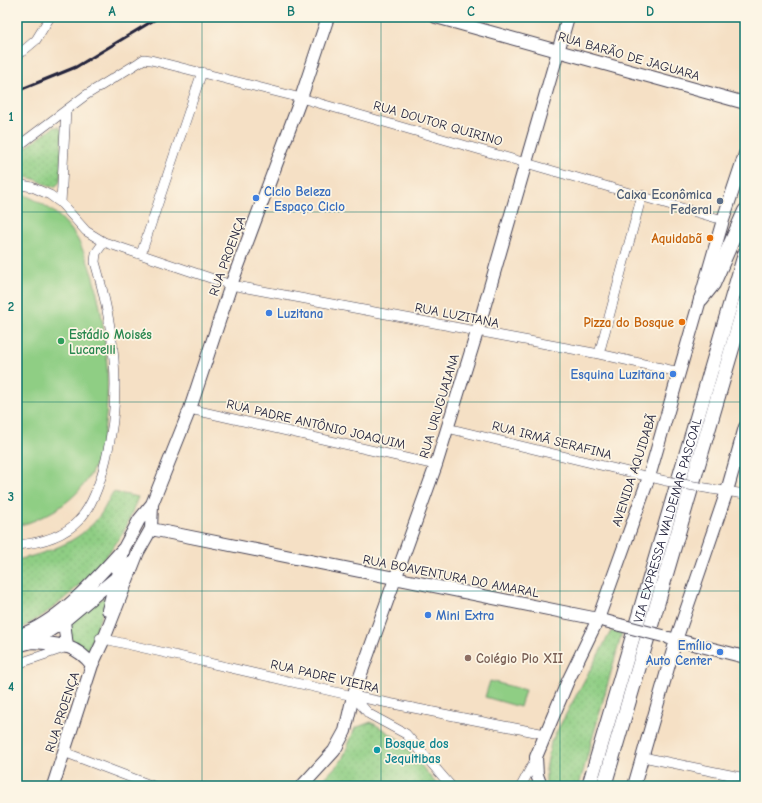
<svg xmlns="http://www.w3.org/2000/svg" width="762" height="803" viewBox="0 0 762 803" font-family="'Comic Neue',sans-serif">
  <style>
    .park { fill: url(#park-dots); stroke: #587860 }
    .pitch { fill: #8fce84; stroke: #587860 }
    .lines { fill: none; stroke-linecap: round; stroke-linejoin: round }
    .minor-casing { stroke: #423e50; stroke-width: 10 }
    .major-casing { stroke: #423e50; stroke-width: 14 }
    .highway-casing { stroke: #423e50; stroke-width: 16 }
    .minor { stroke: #fff; stroke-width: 9 }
    .major { stroke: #fff; stroke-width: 12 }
    .highway { stroke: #fff; stroke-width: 14 }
    .rail { stroke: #22223b; stroke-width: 3 }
    .minor-bridge-casing { stroke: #423e50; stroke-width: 10; stroke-linecap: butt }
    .major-bridge-casing { stroke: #423e50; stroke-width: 14; stroke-linecap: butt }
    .minor-bridge { stroke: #fff; stroke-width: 9 }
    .major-bridge { stroke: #fff; stroke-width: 12 }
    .grid { fill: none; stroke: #0f766e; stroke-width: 1; stroke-opacity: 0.55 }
    .shop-dot { fill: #3f7fe0; stroke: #fcf5e5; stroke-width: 1.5 }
    .service-dot { fill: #5c6f8a; stroke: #fcf5e5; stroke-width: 1.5 }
    .food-dot { fill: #e8710a; stroke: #fcf5e5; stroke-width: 1.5 }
    .leisure-dot { fill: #2e9e5b; stroke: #fcf5e5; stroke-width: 1.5 }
    .education-dot { fill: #8d6e63; stroke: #fcf5e5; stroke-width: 1.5 }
    .culture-dot { fill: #0f9aa8; stroke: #fcf5e5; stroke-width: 1.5 }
    .labels { text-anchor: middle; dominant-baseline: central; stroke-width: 3.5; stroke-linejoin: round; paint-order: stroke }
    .street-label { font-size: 13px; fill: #22223b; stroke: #fcf5e5 }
    .shop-label { font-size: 13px; font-weight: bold; fill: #366cbe; stroke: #fcf5e5; text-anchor: start }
    .service-label { font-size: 13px; font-weight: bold; fill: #4e5e75; stroke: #fcf5e5; text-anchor: end }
    .food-label { font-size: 13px; font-weight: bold; fill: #c56008; stroke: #fcf5e5; text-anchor: end }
    .leisure-label { font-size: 13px; font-weight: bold; fill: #27864d; stroke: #fcf5e5; text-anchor: start }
    .education-label { font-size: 13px; font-weight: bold; fill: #785e54; stroke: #fcf5e5; text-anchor: start }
    .culture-label { font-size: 13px; font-weight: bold; fill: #0d838f; stroke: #fcf5e5; text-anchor: start }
    .neatline { fill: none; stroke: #0f766e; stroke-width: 1.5 }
    .grid-label { font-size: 13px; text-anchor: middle; font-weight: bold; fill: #0f766e }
  </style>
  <defs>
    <pattern id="park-dots" width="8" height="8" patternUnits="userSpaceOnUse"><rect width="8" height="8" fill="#8fce84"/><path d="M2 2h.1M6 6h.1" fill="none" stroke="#7bb173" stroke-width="1.8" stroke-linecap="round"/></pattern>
  </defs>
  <rect width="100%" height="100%" fill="#fcf5e5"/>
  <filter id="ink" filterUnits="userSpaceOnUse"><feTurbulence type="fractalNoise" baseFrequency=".025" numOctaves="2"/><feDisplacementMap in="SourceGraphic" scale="8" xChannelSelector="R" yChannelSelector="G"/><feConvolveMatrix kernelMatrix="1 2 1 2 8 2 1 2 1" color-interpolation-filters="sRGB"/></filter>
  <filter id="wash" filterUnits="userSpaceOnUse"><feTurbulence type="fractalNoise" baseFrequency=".012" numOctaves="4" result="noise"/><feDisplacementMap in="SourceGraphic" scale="16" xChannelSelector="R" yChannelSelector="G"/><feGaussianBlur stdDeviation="0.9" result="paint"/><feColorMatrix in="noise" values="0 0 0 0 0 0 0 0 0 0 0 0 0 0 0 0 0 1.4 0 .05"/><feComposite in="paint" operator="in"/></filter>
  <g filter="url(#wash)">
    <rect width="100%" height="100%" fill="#f5e0c5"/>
    <path class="park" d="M54,127H59L62,131L60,182C51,193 45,182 34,179C28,177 23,177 17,176V154Z
      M113,492L138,497C133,509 129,522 123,533C102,566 56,612 21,628L17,627V560C46,553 78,543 98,518C104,511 108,500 113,492Z
      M110,593L88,650L75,643L68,634L70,624L76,617Z
      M611,631L622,633L579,786H546V770L551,742Z
      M371,722L400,740L438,786H317L342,760L355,728Z"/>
    <path class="pitch" d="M17,192C42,201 66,217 79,242C107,295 118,409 95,465C86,487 69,503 48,514C37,519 29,524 17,525Z
      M490,681L525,690L520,707L485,697Z"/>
  </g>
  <g filter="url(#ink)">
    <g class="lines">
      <defs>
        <path id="minor" d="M17,56L36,40L50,17
          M17,84V91
          M17,147L86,95L138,63L144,59L151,60L301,98L723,220
          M17,184L32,187L50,195L61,203L86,231L104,242L231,285L599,354L679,372
          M61,203L66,110
          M141,254L202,72
          M599,354L642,195
          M190,409L436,465
          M447,428L666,481
          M711,489L745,494
          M17,545C76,540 93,513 106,459C123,391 114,328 95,262L96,253L104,242
          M100,638L353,696L545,734
          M17,664L67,647
          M353,696L369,714L406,734L451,786
          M64,752L153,786
          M643,757L745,778
          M521,786L536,758"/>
        <path id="major" d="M436,17L745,103
          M151,529L598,619L620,625
          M108,610L124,548L139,520L152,504
          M64,621L67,647
          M17,636C58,623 95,580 123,549
          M669,638L745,657
          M32,642C57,644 75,643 92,665
          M17,646L32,642L63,622L124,571L131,563
          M53,786L92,665L104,639L138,552L151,529L152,504L190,409L231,285L301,98L328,17
          M302,786L334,751L345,731L353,696L436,465L477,332L568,17
          M541,786L537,775L536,757L567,683L598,619L649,477L723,220L745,154
          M634,786L676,640L727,491L745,427"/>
        <g id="highway">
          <path d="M701,299L713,284L745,211"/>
          <path id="s1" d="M589,786L745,254"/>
          <path d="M604,786L745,304"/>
        </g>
      </defs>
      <use href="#minor" class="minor-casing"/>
      <use href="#major" class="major-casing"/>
      <use href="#highway" class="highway-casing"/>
      <use href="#minor" class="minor"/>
      <use href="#major" class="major"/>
      <use href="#highway" class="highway"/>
      <path class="rail" d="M17,91L76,67L159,17"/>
      <defs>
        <path id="minor-bridge" d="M666,481L711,489"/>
        <path id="major-bridge" d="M620,625L663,636"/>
      </defs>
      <use href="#minor-bridge" class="minor-bridge-casing"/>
      <use href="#major-bridge" class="major-bridge-casing"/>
      <use href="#minor-bridge" class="minor-bridge"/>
      <use href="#major-bridge" class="major-bridge"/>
    </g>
  </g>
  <path class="grid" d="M202,17V786M381,17V786M560,17V786M17,212H745M17,402H745M17,591H745"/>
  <g class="shop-dot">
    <circle cx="256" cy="198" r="4"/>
    <circle cx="269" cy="313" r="4"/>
    <circle cx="673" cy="374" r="4"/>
    <circle cx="428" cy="615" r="4"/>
    <circle cx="720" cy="652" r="4"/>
  </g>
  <circle class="service-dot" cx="720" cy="201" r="4"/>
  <g class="food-dot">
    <circle cx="710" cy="238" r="4"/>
    <circle cx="682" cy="322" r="4"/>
  </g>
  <circle class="leisure-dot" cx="61" cy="341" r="4"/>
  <circle class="education-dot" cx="468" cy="658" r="4"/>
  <circle class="culture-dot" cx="377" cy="750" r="4"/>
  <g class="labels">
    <g class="street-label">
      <text transform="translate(629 56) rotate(16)">RUA BARÃO DE JAGUARA</text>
      <text transform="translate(438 123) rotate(16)">RUA DOUTOR QUIRINO</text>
      <text transform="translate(227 256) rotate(-70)">RUA PROENÇA</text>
      <text transform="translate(457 315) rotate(11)">RUA LUZITANA</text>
      <text transform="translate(439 406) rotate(-73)">RUA URUGUAIANA</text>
      <text transform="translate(316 424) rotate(13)">RUA PADRE ANTÔNIO JOAQUIM</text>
      <text transform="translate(552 440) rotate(14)">RUA IRMÃ SERAFINA</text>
      <text transform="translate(634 470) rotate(-72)">AVENIDA AQUIDABÃ</text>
      <text stroke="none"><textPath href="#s1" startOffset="277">VIA EXPRESSA WALDEMAR PASCOAL</textPath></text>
      <text transform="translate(451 576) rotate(11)">RUA BOAVENTURA DO AMARAL</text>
      <text transform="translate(325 676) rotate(13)">RUA PADRE VIEIRA</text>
      <text transform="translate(62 712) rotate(-72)">RUA PROENÇA</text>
    </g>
    <g class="shop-label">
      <text x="264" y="191">Ciclo Beleza<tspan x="264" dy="15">- Espaço Ciclo</tspan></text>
      <text x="277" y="313">Luzitana</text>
      <text x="665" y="374" text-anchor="end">Esquina Luzitana</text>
      <text x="436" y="615">Mini Extra</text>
      <text x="712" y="645" text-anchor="end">Emílio<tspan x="712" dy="15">Auto Center</tspan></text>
    </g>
    <g class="service-label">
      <text x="712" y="194">Caixa Econômica<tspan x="712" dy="15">Federal</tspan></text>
    </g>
    <g class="food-label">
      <text x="702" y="238">Aquidabã</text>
      <text x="674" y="322">Pizza do Bosque</text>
    </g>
    <g class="leisure-label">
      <text x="69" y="334">Estádio Moisés<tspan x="69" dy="15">Lucarelli</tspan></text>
    </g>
    <g class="education-label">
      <text x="476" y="658">Colégio Pio XII</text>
    </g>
    <g class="culture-label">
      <text x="385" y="743">Bosque dos<tspan x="385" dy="15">Jequitibas</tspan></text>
    </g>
  </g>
  <rect width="762" height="803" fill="none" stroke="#fcf5e5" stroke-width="44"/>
  <rect x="22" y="22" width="718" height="759" class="neatline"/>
  <g class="grid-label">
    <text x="112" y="16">A</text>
    <text x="291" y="16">B</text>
    <text x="471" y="16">C</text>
    <text x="650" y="16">D</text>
    <text x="11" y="121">1</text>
    <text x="11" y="311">2</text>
    <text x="11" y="501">3</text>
    <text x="11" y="691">4</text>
  </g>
</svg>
